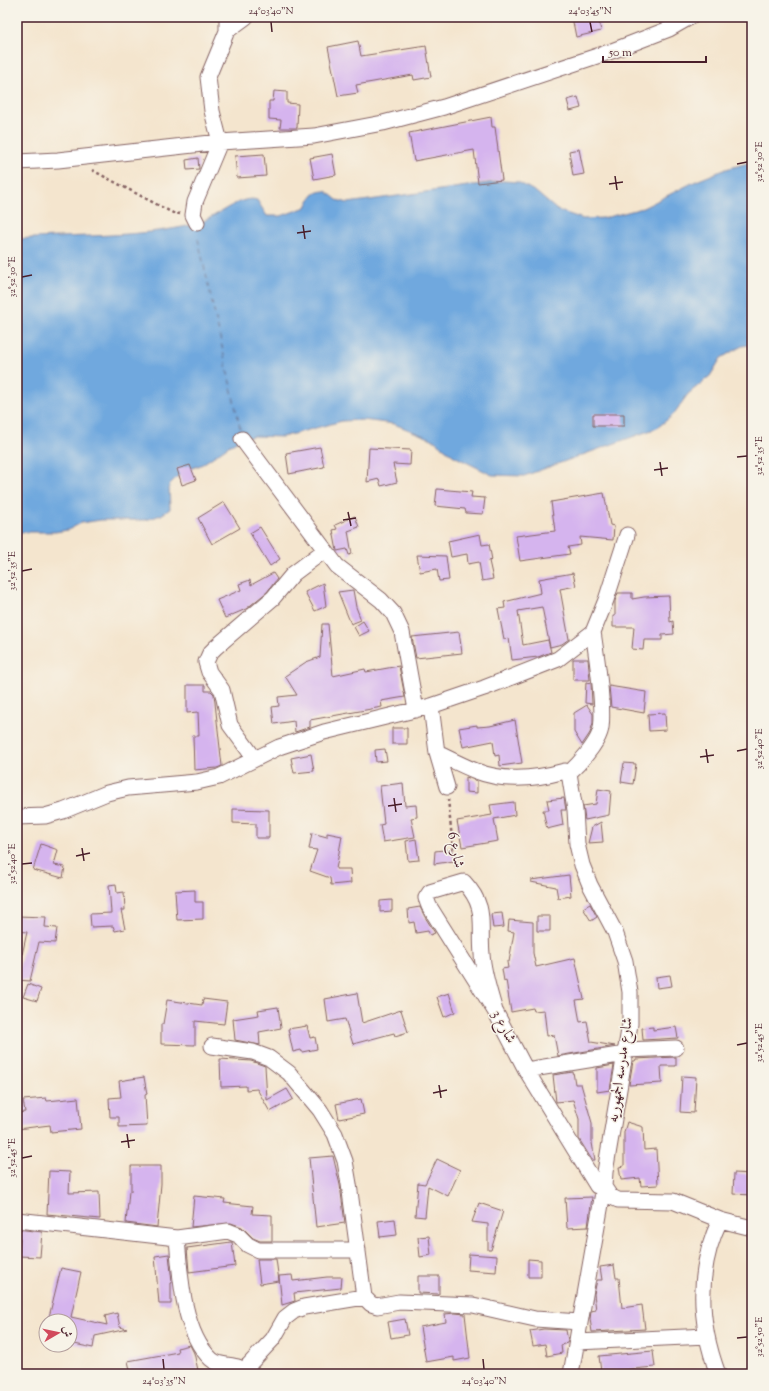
<svg xmlns="http://www.w3.org/2000/svg" width="769" height="1391" viewBox="0 0 769 1391" font-family="'Sorts Mill Goudy',Amiri,serif">
  <style>
    .water { fill: #6fa8de; stroke: #5c6484 }
    .lines { fill: none; stroke-linecap: round; stroke-linejoin: round }
    .ferry { stroke: #574f6a; stroke-width: 1; stroke-dasharray: 5 4; stroke-linecap: butt }
    .building { fill: #d5b4ee }
    .street-casing { stroke: #866464; stroke-width: 17 }
    .path { stroke: #866464; stroke-width: 2.5; stroke-dasharray: 3 3; stroke-linecap: butt }
    .street { stroke: #fff; stroke-width: 15 }
    .ticks { fill: none; stroke: #4a1f2b; stroke-width: 1.5 }
    .labels { text-anchor: middle; dominant-baseline: central; stroke-width: 3; stroke-linejoin: round; paint-order: stroke }
    .street-label { font-size: 15px; fill: #4a1f2b; stroke: #f7f3e8 }
    .neatline { fill: none; stroke: #4a1f2b; stroke-width: 1.5 }
    .ticks-label { font-size: 10px; text-anchor: middle; fill: #4a1f2b }
  </style>
  <rect width="100%" height="100%" fill="#f7f3e8"/>
  <filter id="ink" filterUnits="userSpaceOnUse"><feTurbulence type="fractalNoise" baseFrequency=".025" numOctaves="2"/><feDisplacementMap in="SourceGraphic" scale="8" xChannelSelector="R" yChannelSelector="G"/><feConvolveMatrix kernelMatrix="1 2 1 2 8 2 1 2 1" color-interpolation-filters="sRGB"/></filter>
  <filter id="wash" filterUnits="userSpaceOnUse"><feTurbulence type="fractalNoise" baseFrequency=".012" numOctaves="4" result="noise"/><feDisplacementMap in="SourceGraphic" scale="16" xChannelSelector="R" yChannelSelector="G"/><feGaussianBlur stdDeviation="0.9" result="paint"/><feColorMatrix in="noise" values="0 0 0 0 0 0 0 0 0 0 0 0 0 0 0 0 0 1.4 0 .05"/><feComposite in="paint" operator="in"/></filter>
  <g filter="url(#wash)">
    <rect width="100%" height="100%" fill="#f4e5ce"/>
    <path class="water" d="M752,162V344L742,346L721,358L710,376L688,394L673,415L657,428L524,476L492,475L454,456L432,439L394,424L363,420L342,421L282,437L253,436L236,441L201,465L183,471L169,485L170,509L161,515L146,520H101L81,523L68,530L55,532H17V239C75,235 139,238 196,224C213,220 240,194 257,200L267,216H281L306,207C311,197 313,191 326,191L337,200L348,203L503,181L518,182L536,192L557,210L583,219L604,218L643,208L694,182L726,169Z"/>
    <g class="lines">
      <path class="ferry" d="M198,239L241,432"/>
    </g>
    <g id="blocks">
      <path class="building" d="M572,17H598L601,31L576,37Z
        M358,41L361,56L426,46L431,77L414,80L413,75L356,85L358,93L338,96L328,47Z
        M274,91L287,92V103L298,104L297,128H280L281,120L269,119V101H273Z
        M578,97L581,108L570,111L567,100Z
        M491,117L492,127H495L502,180L478,183L474,150L414,161L409,133Z
        M579,149L584,174L573,176L569,151Z
        M264,154L266,176L237,178L235,156Z
        M332,154L336,175L314,179L310,158Z
        M198,158L199,169L187,170L186,160Z
        M593,414H624V426H593Z
        M320,447L324,467L289,474L286,453Z
        M369,448L411,450L410,465L393,464L397,482L381,486L379,479L367,482Z
        M190,465L196,480L182,485L177,469Z
        M437,489L472,492L471,497L485,498L483,514L466,513L465,509L435,506Z
        M604,493L610,525L614,526L613,540L580,537L581,545L568,547L570,554L520,561L516,536L555,531L551,502Z
        M224,502L240,528L212,544L198,518Z
        M355,516L359,527L348,531L352,554L349,555L347,549L337,551L333,530L337,529L335,525Z
        M260,527L280,559L270,566L250,533Z
        M480,534L482,545L489,544L492,560L489,561L493,579L482,581L479,562L468,564L467,554L451,557L448,541Z
        M417,555L446,556L449,580L439,581L437,569L420,572Z
        M273,573L277,579L267,592L246,609L225,618L217,600L241,590L239,584L250,580L251,585Z
        M573,573L576,586L560,589L569,639L562,644L550,647L542,607L518,611L523,645L548,640L551,652L538,657L512,660L509,638L504,639L498,609L505,608L504,602L541,593L539,579Z
        M323,583L326,606L315,611L305,592Z
        M353,590L356,607L361,620L351,624L338,592Z
        M618,593H632V599L644,597L669,596L670,622L673,621L674,634L662,635V640H644L643,650L632,649L634,627H613V616H615V601Z
        M363,621L369,631L359,636L354,627Z
        M322,624H328L333,676L365,669L366,672L399,666L405,697L381,701L382,707L310,720V727L295,732L294,721L274,724L272,707L279,706L278,697L297,695L285,676L306,662L320,657Z
        M459,632L462,653L416,658L412,637Z
        M573,659H588L590,680H573Z
        M586,682L591,683L592,704L585,703Z
        M187,685H205V691H211L214,694L222,766L217,768L194,770L193,736H199L198,712L187,713Z
        M609,686L646,692L644,713L611,707Z
        M587,705L593,714V723L590,733L582,745L574,732V713Z
        M665,713L666,730L649,731L648,714Z
        M515,720L522,763L500,766L499,755L495,756L493,741L463,747L459,728L477,725V727L490,726Z
        M392,728H407V744H392Z
        M385,749L387,761L376,762L375,750Z
        M311,754L314,771L294,773L291,758Z
        M624,763L636,764L633,784L621,782Z
        M466,777L477,781V793L466,792Z
        M403,783L405,806L416,805L417,817L411,818L415,837L383,842L380,825L384,824L380,786Z
        M598,789L611,791L609,815L585,820L583,806L596,804Z
        M564,798L566,810H561L563,825L547,829L543,810H549L547,800Z
        M514,802L515,815L494,819L498,841L462,847L457,821L492,815L490,805Z
        M233,809L269,810V838H256V824L233,823Z
        M601,822L603,842L588,843L592,827Z
        M312,833L327,837V833L342,836L336,869H350L351,883L331,885L330,878L310,871L317,850L309,849Z
        M416,839L419,860L408,861L406,841Z
        M41,844L58,850L54,865L65,867L63,878L33,870Z
        M452,849L454,861L434,864L435,851Z
        M569,875L571,896L558,898L556,887L531,882V880Z
        M116,884L117,893L124,892L125,910H121L125,929L115,931L113,926L91,927L90,914L111,913L109,885Z
        M195,890V902H203V919L177,920L175,891Z
        M392,900V911L380,912V901Z
        M590,904L597,917L591,921L583,908Z
        M420,907L425,917L435,933L430,935L428,931L416,933L414,922L409,923L408,909Z
        M502,913L504,927L493,928L491,914Z
        M17,916L46,917L45,927L57,928L55,943L39,942L30,981L17,980V969H19L27,932L17,931Z
        M537,916H550V931H537Z
        M509,920L533,922V953L536,967L575,958L584,999L576,1000L580,1022L587,1021L591,1042L615,1046L558,1056L554,1035L547,1036L544,1010L534,1011L533,1008L511,1012L506,980L504,981L502,969L508,968L507,962H509L514,932L508,931Z
        M670,975L672,986L657,988L656,977Z
        M28,984L41,989L37,1001L23,997Z
        M357,993L362,1023L401,1010L408,1032L395,1036L394,1033L353,1044L345,1019L328,1022L325,999Z
        M449,993L455,1012L444,1017L437,997Z
        M203,999L227,1002L224,1024L195,1021V1045L161,1044V1024H163L167,1000L202,1005Z
        M278,1007L281,1028L259,1032L260,1045L235,1040L233,1019L259,1015L258,1010Z
        M307,1026L310,1038L315,1037L317,1049L302,1052L301,1050L293,1052L288,1029Z
        M653,1027V1030L676,1027L678,1038L643,1040L642,1028Z
        M676,1057V1066H661L662,1083L629,1085L633,1061H635L636,1059Z
        M220,1059L251,1061L265,1066L267,1100L287,1089L293,1099L270,1112L257,1089L246,1090V1086L221,1087Z
        M614,1065L610,1090L597,1092V1068Z
        M573,1072L575,1084H581L592,1123V1143L595,1160H592L579,1139V1119L573,1100L556,1102L553,1075Z
        M682,1076L696,1077L694,1113L680,1112Z
        M144,1077L147,1094L145,1095L147,1126L119,1127V1117H110L109,1098L121,1097L119,1081Z
        M46,1098L47,1101L78,1098L81,1129L51,1132L50,1125L17,1129V1113L25,1112L23,1100Z
        M361,1099L364,1114L339,1119L336,1104Z
        M627,1122L643,1127L644,1150L656,1149L658,1185L641,1186L640,1178L621,1180L619,1167L624,1166V1132Z
        M333,1156L340,1185L345,1223L316,1227L309,1158Z
        M437,1159L460,1170L448,1196L428,1186L425,1217L415,1216L418,1183L425,1184Z
        M131,1166H161V1184L157,1227L126,1223L129,1191H131Z
        M49,1171L70,1172L69,1193L99,1192L100,1219L47,1214Z
        M734,1173L752,1174V1195L733,1194Z
        M194,1196L225,1199L224,1203L253,1206L252,1214L272,1215V1241H260L253,1238L242,1227L231,1223L191,1227Z
        M592,1197L588,1227L567,1228L565,1198Z
        M479,1203L503,1211L491,1250H488V1224L472,1222Z
        M395,1219L397,1235L380,1237L378,1221Z
        M17,1229L42,1232L40,1257L19,1256L20,1239H17Z
        M429,1236L431,1255L420,1257L418,1237Z
        M231,1242H232L235,1266L189,1272L187,1248Z
        M169,1254L172,1283H171V1304H159L155,1256Z
        M469,1254L497,1256L496,1272L468,1270Z
        M257,1259H276L279,1281L260,1284Z
        M528,1259L541,1260V1277H528Z
        M614,1265L616,1278H619L622,1308L642,1305L645,1329L592,1332L590,1319L591,1311L596,1310L594,1294L597,1280H602L600,1267Z
        M61,1268L81,1272L71,1317L107,1325L105,1316L117,1313L120,1327L127,1329L95,1336L93,1348L70,1343V1321H48Z
        M292,1275L293,1281L327,1277H342L341,1288L294,1293L295,1301L282,1305L279,1276Z
        M418,1276H439V1294L418,1293Z
        M455,1313L465,1314L470,1358L454,1361V1357L426,1362L420,1327L446,1322L445,1314Z
        M405,1319L408,1335L391,1338L388,1322Z
        M544,1329L566,1330L568,1341L567,1343L561,1345L562,1353L547,1356L545,1344L533,1346L530,1331Z
        M190,1345L194,1353L198,1370L181,1374H131L128,1361L178,1352L177,1348Z
        M653,1351L655,1367L601,1372L599,1356Z"/>
    </g>
  </g>
  <g filter="url(#ink)">
    <use href="#blocks" fill-opacity="0" stroke="#866464" stroke-width="1"/>
    <g class="lines">
      <defs>
        <path id="street" d="M227,31L246,17
          M17,162L58,160L220,142L314,136L383,123L444,107L612,51L669,29L690,17
          M197,223L193,215L195,202L220,142L212,111L208,77L227,31V17
          M242,439L337,566L381,600L393,613L402,632L416,710
          M431,706L437,753L447,787
          M437,753C450,759 463,766 476,771C504,782 536,779 565,771L569,773
          M255,759L230,725L222,690L209,672L206,662L210,653L216,647L273,598L293,574L325,550
          M569,773L575,810L577,844L582,865L590,885L615,932L625,961L630,992V1024L605,1172L604,1187L571,1374
          M569,773C579,764 596,745 600,732C606,715 596,652 593,632
          M17,817L45,816L63,811L107,793L128,788L197,782L219,777L279,747L324,732L431,706L484,688L558,659L593,632L606,600L627,535
          M495,1011C490,993 483,973 482,954C479,923 488,908 464,882L430,892L426,898L429,906L495,1011L526,1070L597,1186L604,1187L610,1196L618,1200L673,1201L720,1220L752,1228
          M212,1046L253,1052L269,1058L289,1073L320,1110L335,1134L345,1161L349,1184L364,1297L371,1304L377,1306L399,1302L473,1305L535,1319L580,1322
          M625,1050L676,1048
          M526,1070L625,1054
          M17,1220L177,1238L228,1231L238,1235L248,1245L258,1250H358
          M177,1238C180,1275 183,1333 211,1359C221,1369 239,1361 246,1374
          M577,1342L707,1336
          M244,1370L273,1339L285,1318L294,1311L304,1307L364,1297
          M718,1374C699,1323 696,1270 720,1220"/>
      </defs>
      <use href="#street" class="street-casing"/>
      <path class="path" d="M92,170L173,213L180,214
        M448,799L454,859L457,870"/>
      <use href="#street" class="street"/>
    </g>
  </g>
  <path class="ticks" d="M271,22L272,32M590,22L592,32M737,164L747,162M615,176L617,190M609,184L623,182M303,225L305,239M297,233L311,231M22,277L32,275M737,457L747,456M660,462L662,476M654,470L668,468M348,512L351,526M343,520L356,518M22,571L32,569M706,749L708,763M737,751L747,749M700,757L714,755M394,798L396,812M388,806L402,804M82,848L84,861M76,856L90,853M22,864L32,863M737,1045L747,1043M439,1085L441,1098M433,1093L447,1090M127,1134L129,1148M121,1142L135,1140M22,1158L32,1156M737,1338L747,1337M163,1359L164,1369M483,1359L484,1369"/>
  <g class="labels">
    <g class="street-label">
      <text transform="translate(455 850) rotate(79)">شارع 6</text>
      <text transform="translate(503 1027) rotate(61)">شارع 3</text>
      <text transform="translate(621 1070) rotate(-82)">شارع مدرسه الجمهوريه</text>
    </g>
  </g>
  <rect width="769" height="1391" fill="none" stroke="#f7f3e8" stroke-width="44"/>
  <g transform="translate(58 1333) rotate(81)"><circle r="19" fill="#f7f3e8" stroke="#b29e9c"/>
  <path d="M0-3L7 15L0 10L-7 15Z" fill="#d1495b"/>
  <text y="-6" font-size="11" font-weight="bold" text-anchor="middle" fill="#4a1f2b">ش</text>
  </g>
  <path d="M603 56v6h103v-6" fill="none" stroke="#4a1f2b" stroke-width="2"/>
  <text x="609" y="56" font-size="12" fill="#4a1f2b" stroke="#f7f3e8" stroke-width="3" paint-order="stroke">50 m</text>
  <rect x="22" y="22" width="725" height="1347" class="neatline"/>
  <g class="ticks-label">
    <text x="271" y="14">24°03'40"N</text>
    <text x="590" y="14">24°03'45"N</text>
    <text transform="translate(758 162) rotate(-90)" y="4">32°52'30"E</text>
    <text transform="translate(11 277) rotate(-90)" y="4">32°52'30"E</text>
    <text transform="translate(758 456) rotate(-90)" y="4">32°52'35"E</text>
    <text transform="translate(11 571) rotate(-90)" y="4">32°52'35"E</text>
    <text transform="translate(758 749) rotate(-90)" y="4">32°52'40"E</text>
    <text transform="translate(11 864) rotate(-90)" y="4">32°52'40"E</text>
    <text transform="translate(758 1043) rotate(-90)" y="4">32°52'45"E</text>
    <text transform="translate(11 1158) rotate(-90)" y="4">32°52'45"E</text>
    <text transform="translate(758 1337) rotate(-90)" y="4">32°52'50"E</text>
    <text x="164" y="1384">24°03'35"N</text>
    <text x="484" y="1384">24°03'40"N</text>
  </g>
</svg>
